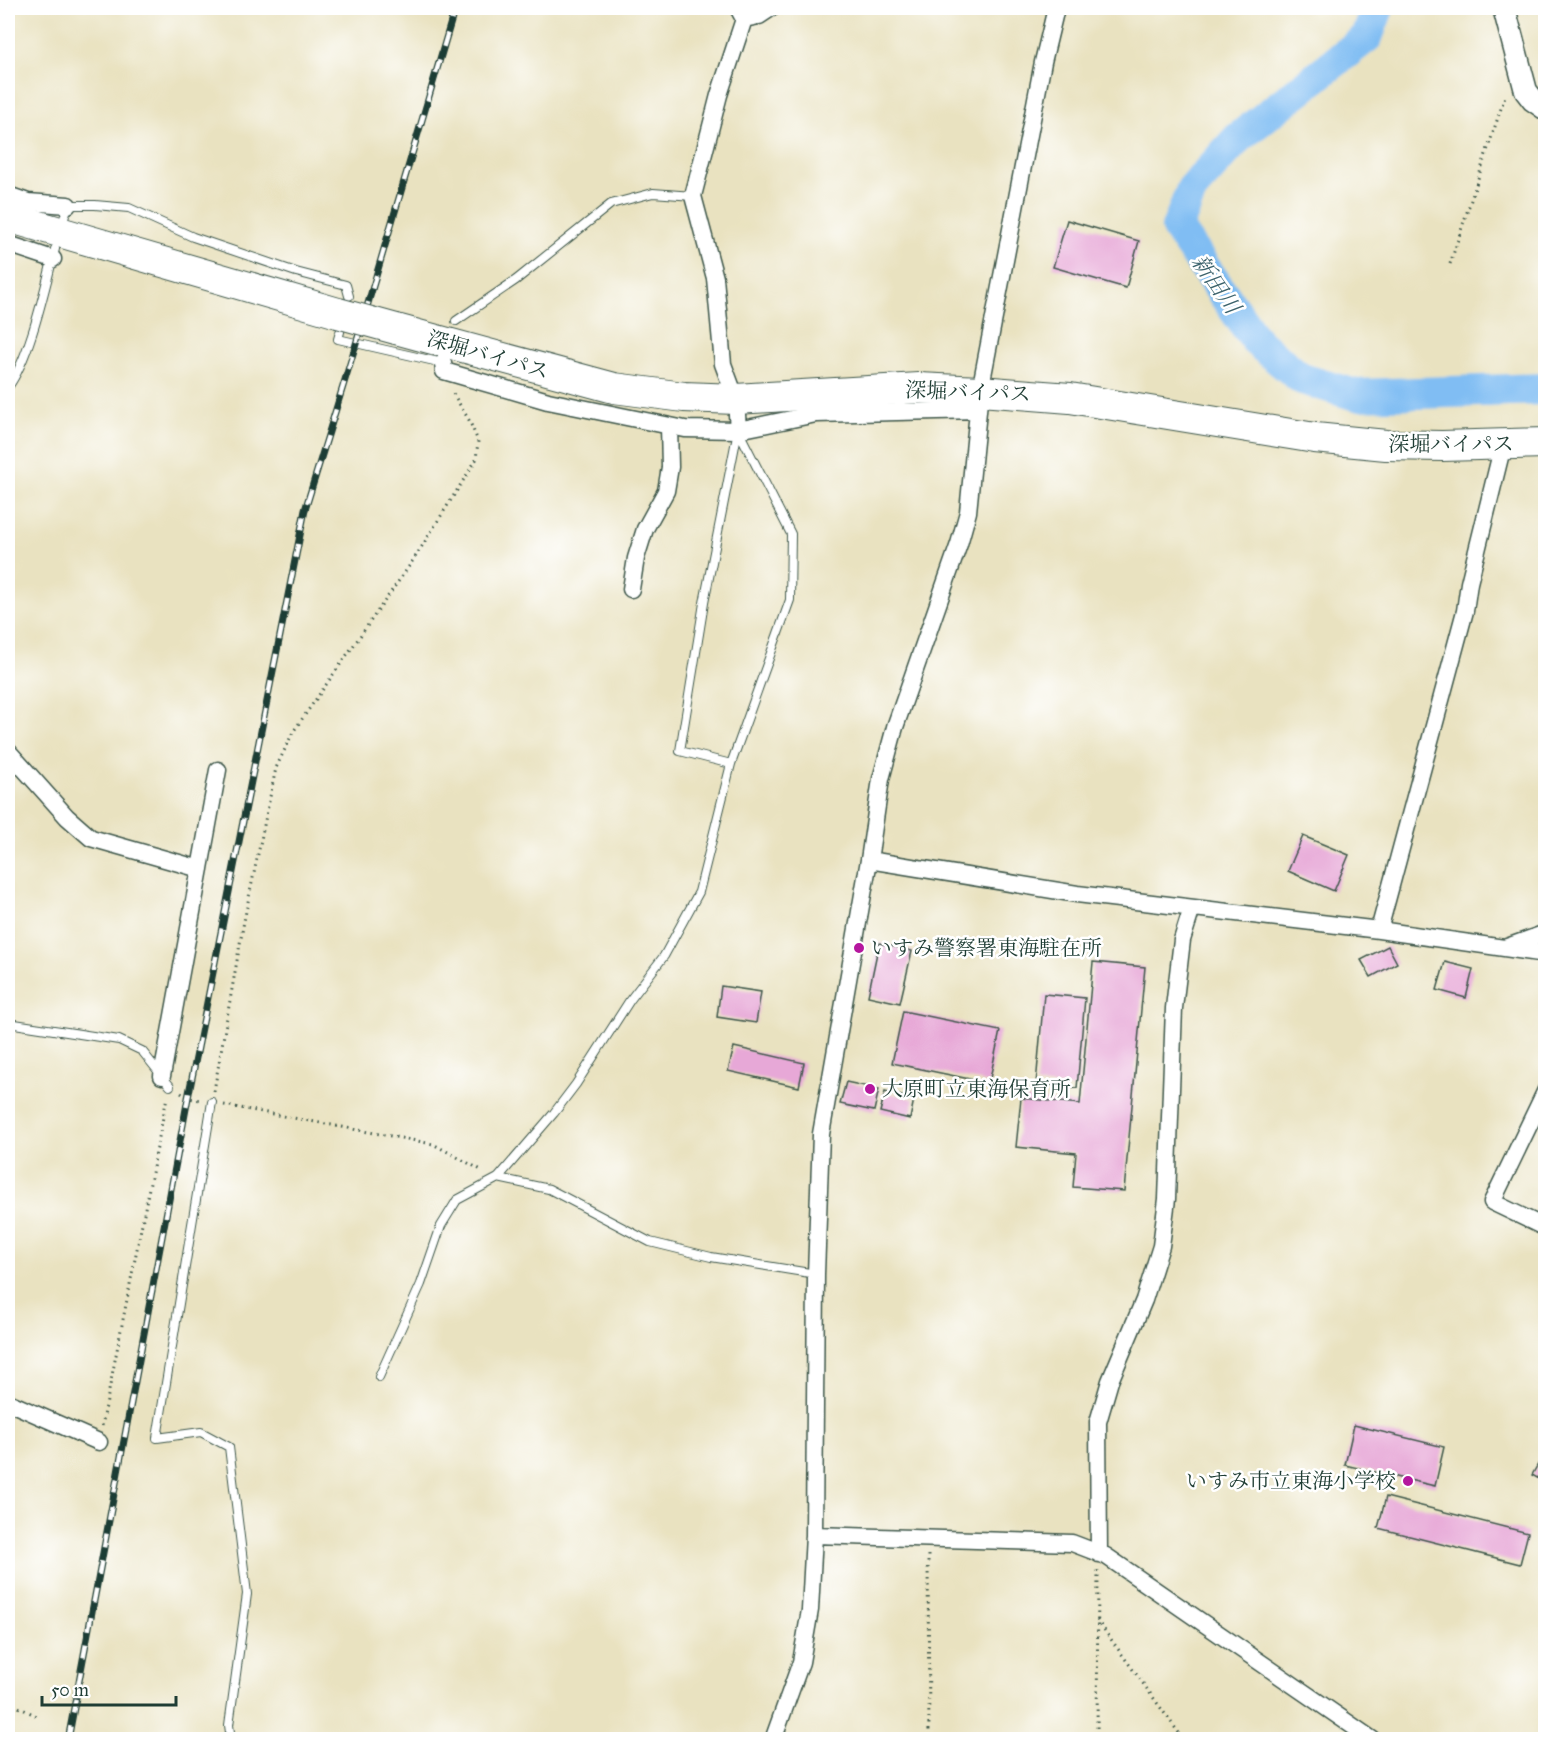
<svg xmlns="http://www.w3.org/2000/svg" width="1553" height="1747" viewBox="0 0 1553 1747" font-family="'IM FELL Great Primer','Noto Serif JP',serif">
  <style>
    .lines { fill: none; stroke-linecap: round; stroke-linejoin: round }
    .river { stroke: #80bdf3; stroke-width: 32 }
    .building { fill: #e7a8d7 }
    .lane-casing { stroke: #3d5649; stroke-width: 10 }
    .street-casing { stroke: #3d5649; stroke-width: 19 }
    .secondary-casing { stroke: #3d5649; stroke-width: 25 }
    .highway-casing { stroke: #3d5649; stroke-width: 32 }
    .path { stroke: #3d5649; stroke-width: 3; stroke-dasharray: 1.5 4.5; stroke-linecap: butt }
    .lane { stroke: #fff; stroke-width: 8 }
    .street { stroke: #fff; stroke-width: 16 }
    .secondary { stroke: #fff; stroke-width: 22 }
    .highway { stroke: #fff; stroke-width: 30 }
    .rail-casing { stroke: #1f3d34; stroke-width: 7 }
    .rail { stroke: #fff; stroke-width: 4.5; stroke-dasharray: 14; stroke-linecap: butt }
    .highway-bridge-casing { stroke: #3d5649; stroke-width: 32; stroke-linecap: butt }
    .highway-bridge { stroke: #fff; stroke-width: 30 }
    .poi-dot { fill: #b5179e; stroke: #fff; stroke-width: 2 }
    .labels { text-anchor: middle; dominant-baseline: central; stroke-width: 5; stroke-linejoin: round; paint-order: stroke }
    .street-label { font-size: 21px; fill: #1f3d34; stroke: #fff }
    .poi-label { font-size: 21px; fill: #1f3d34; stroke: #fff; text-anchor: start }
    .water-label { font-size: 22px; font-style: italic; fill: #3c636d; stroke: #fff }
  </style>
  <rect width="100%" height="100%" fill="#fff"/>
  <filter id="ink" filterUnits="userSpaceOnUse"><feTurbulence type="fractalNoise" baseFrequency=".0167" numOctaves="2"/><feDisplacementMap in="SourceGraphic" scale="12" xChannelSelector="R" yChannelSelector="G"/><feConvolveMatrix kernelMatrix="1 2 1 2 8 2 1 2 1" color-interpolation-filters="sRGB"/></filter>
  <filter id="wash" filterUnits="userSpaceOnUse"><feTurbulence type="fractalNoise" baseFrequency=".008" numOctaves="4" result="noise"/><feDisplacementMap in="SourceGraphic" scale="24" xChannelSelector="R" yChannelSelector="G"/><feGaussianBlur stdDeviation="1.35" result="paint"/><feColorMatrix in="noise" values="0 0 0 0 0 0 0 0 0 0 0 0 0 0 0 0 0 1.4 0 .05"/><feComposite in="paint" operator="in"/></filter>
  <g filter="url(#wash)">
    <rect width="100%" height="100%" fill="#e9e2c0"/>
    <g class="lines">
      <path class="river" d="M1378,8L1367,37L1238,138L1192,189L1177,228L1257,342L1302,379L1356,395L1546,389"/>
    </g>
    <g id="blocks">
      <path class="building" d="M1067,220L1139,241L1126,288L1053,267Z
        M1303,836L1349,855L1334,891L1288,871Z
        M879,943L912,951L900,1003L868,996Z
        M1388,946L1397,963L1371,977L1361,960Z
        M1093,962L1145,967L1124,1191L1073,1187L1076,1153L1016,1147L1021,1098L1080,1104Z
        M1445,962L1473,969L1466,998L1437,990Z
        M721,986L761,992L756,1023L717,1017Z
        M1044,994L1085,998L1077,1088L1036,1084Z
        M903,1011L1000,1031L989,1083L892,1063Z
        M734,1047L804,1063L799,1087L728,1071Z
        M846,1082L879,1089L874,1111L840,1104Z
        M885,1092L914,1099L910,1119L880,1112Z
        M1354,1425L1444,1447L1435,1486L1345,1465Z
        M1546,1450V1483L1532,1475Z
        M1386,1497L1528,1533L1520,1564L1378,1528Z"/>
    </g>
  </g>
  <g filter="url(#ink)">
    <use href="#blocks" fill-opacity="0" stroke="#3d5649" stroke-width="1.5"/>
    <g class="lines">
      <defs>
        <path id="lane" d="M63,222L68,205H95L129,208L193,237L296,272L346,285L349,296
          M456,321L516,280L611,204L653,193L693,196
          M340,332L338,339L443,363
          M8,387C30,358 45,287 55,249
          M731,764L680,751L704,603L738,430
          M8,1023L119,1040L142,1051L170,1086
          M212,1102L157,1438L201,1432L229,1447L247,1594L229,1725L231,1740
          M498,1178L549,1189L650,1242L711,1257L816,1274
          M379,1377L421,1284L441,1226L457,1200L498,1178L554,1113L576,1084L630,1000L664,956L699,892L731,764L790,600L791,534L738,430"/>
        <path id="street" d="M744,19L759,16L771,8
          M8,195L28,202L68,205
          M8,244L53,259
          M443,363L444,371L548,401L685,429L738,430L816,414L978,410
          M738,430L736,399L723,364L715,278L693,196L719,95L744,19L738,8
          M631,589L636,558L645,529L666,491L670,467L669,426
          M8,751L67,817L91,838L200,869
          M869,860L1077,894L1379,930L1546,954
          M1379,930L1465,611L1469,583L1503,445
          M1507,947L1546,933
          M162,1076L218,770
          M1546,1090L1492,1202L1546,1228
          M8,1402L99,1442
          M814,1535L1072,1543L1106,1556L1373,1740
          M1099,1554L1098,1422L1110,1381L1144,1300L1161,1246L1167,1199L1174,1008L1182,940L1192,908
          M773,1740L801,1662L810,1610L814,1535L816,1274L821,1134L869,860L881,779L895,727L959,544L968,512L980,391L1043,62L1056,8"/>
        <path id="secondary" d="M1504,8L1526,91L1533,100L1546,109"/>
        <path id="highway" d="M8,217L338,313
          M396,329L614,388L684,397L736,399L919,388L980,391L1070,398L1315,438L1386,445L1442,446L1546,443"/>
      </defs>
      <use href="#lane" class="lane-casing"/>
      <use href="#street" class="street-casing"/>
      <use href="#secondary" class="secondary-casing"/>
      <use href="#highway" class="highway-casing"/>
      <path class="path" d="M1450,264L1506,93
        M214,1091L244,921L276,768L293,732L414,559L476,460L478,441L469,420L451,390
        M181,1093L188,1098L200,1100
        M224,1105L433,1144L483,1171
        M102,1426L167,1097
        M928,1555L929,1740
        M1097,1620L1184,1740
        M8,1702L37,1716
        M1097,1740L1098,1570"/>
      <use href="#lane" class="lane"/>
      <use href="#street" class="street"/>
      <use href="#secondary" class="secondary"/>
      <use href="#highway" class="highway"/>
      <defs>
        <path id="rail" d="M68,1740L188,1098L305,510L356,344L455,8"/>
      </defs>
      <use href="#rail" class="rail-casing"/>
      <use href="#rail" class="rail"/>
      <defs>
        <path id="highway-bridge" d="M338,313L396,329"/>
      </defs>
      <use href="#highway-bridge" class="highway-bridge-casing"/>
      <use href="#highway-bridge" class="highway-bridge"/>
    </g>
  </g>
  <g class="poi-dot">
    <circle cx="859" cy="948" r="6"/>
    <circle cx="870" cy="1089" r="6"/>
    <circle cx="1408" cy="1481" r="6"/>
  </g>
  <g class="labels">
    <g class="street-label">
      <text transform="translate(488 355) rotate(16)">深堀バイパス</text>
      <text transform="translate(968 392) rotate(2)">深堀バイパス</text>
      <text x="1451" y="444">深堀バイパス</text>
    </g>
    <g class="poi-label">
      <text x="871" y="948">いすみ警察署東海駐在所</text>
      <text x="882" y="1089">大原町立東海保育所</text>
      <text x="1396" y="1481" text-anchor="end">いすみ市立東海小学校</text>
    </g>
    <g class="water-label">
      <text transform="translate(1216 284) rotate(55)">新田川</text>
    </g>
  </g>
  <rect width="1553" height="1747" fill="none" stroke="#fff" stroke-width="30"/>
  <path d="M42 1696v9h134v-9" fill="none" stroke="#1f3d34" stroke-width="3"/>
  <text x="51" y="1696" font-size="18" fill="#1f3d34" stroke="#ffffff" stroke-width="4.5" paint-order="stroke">50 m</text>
</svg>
